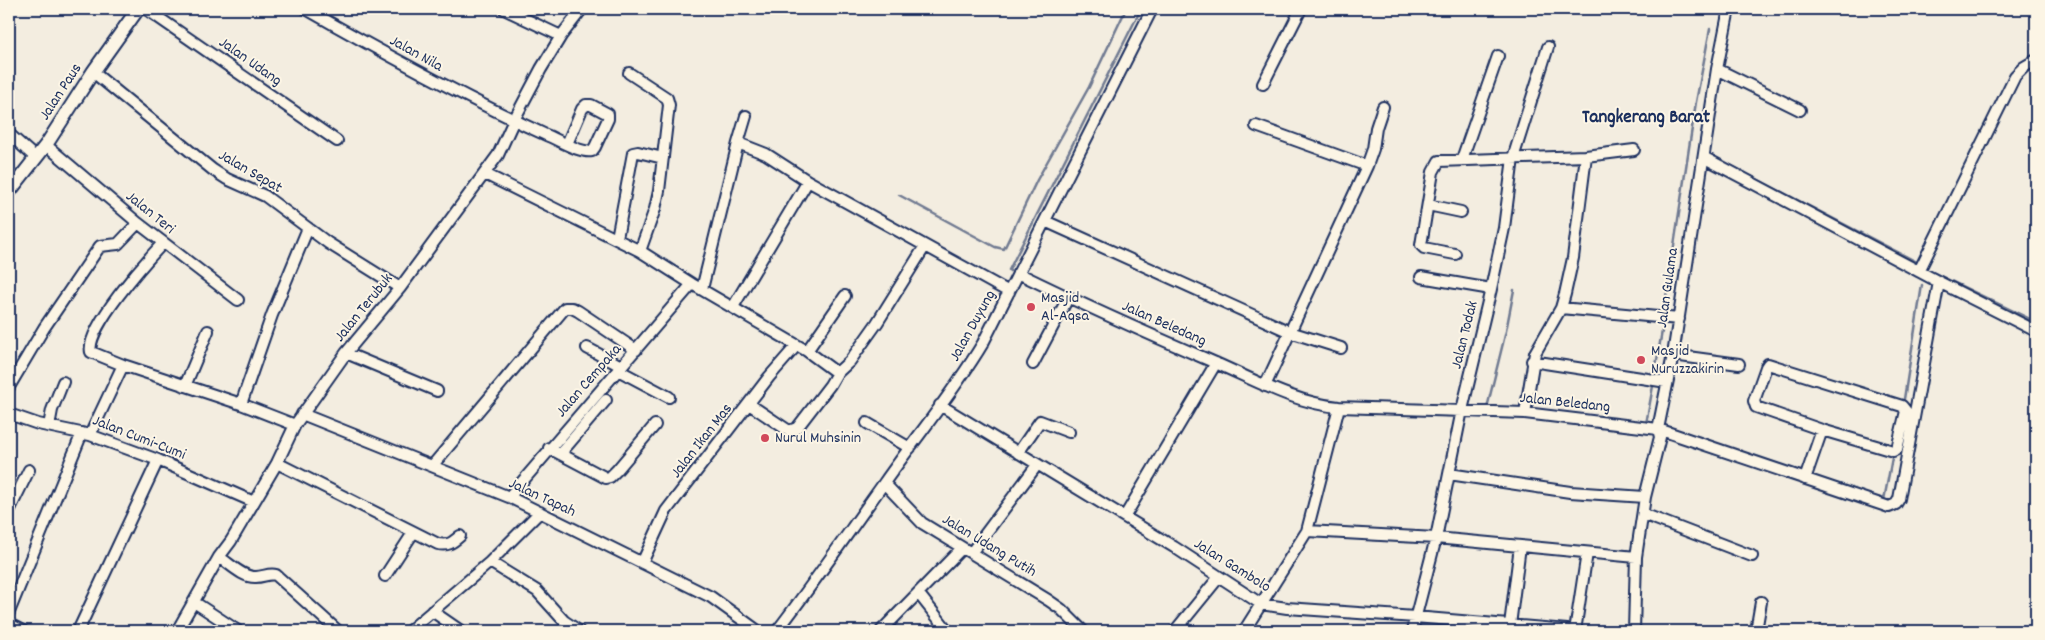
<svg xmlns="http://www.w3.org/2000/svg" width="2045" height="640" viewBox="0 0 2045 640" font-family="Dekko,sans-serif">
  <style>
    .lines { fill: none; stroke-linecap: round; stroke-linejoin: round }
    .stream { stroke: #707a91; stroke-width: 2.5 }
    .minor-casing { stroke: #1b2f5e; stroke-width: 14 }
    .major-casing { stroke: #1b2f5e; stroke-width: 16 }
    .minor { stroke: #fcf5e5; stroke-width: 10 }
    .major { stroke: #fcf5e5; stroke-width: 12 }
    .poi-dot { fill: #d1495b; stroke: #fcf5e5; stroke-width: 2 }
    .labels { text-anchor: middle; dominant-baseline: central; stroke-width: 4; stroke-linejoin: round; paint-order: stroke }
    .street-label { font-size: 16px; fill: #1b2f5e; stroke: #fcf5e5 }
    .poi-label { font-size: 16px; fill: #1b2f5e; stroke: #fcf5e5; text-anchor: start }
    .quarter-label { font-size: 19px; font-weight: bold; fill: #1b2f5e; stroke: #fcf5e5 }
  </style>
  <rect width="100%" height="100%" fill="#f3ede0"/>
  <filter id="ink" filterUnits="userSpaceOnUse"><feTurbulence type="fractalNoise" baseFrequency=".02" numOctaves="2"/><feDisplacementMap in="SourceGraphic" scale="10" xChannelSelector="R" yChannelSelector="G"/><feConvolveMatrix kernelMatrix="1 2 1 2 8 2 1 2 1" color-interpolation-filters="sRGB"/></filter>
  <g filter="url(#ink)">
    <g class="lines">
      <path class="stream" d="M2032,134L2036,122
        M1718,159L1917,262
        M899,195L995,247L1004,249L1037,180L1089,87L1126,9
        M1010,271L1009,270L1141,9
        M1934,273L2036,322
        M1664,311L1696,102L1710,29
        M1655,372L1663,325
        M1904,399L1922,285
        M1487,408L1506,331L1514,290
        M1646,424L1653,386
        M1879,498L1884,500L1892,458
        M1820,631L1821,625"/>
      <defs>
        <path id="minor" d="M146,9L337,141
          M306,9C385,54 463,97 546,135C557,139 581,154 592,151L595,147L608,119V114L591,105H586L582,109L567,144
          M504,9L561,36
          M1717,69L1800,110
          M93,72L213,170L227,179L265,196L328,243L400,288
          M629,73L667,98L669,105L659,191L655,209L640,251
          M1263,84L1301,9
          M746,116L738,143L766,154L808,181L1009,292
          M1256,126L1367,166
          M9,134L36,158
          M46,145L138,223L238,300
          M1705,158L1939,282L2036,331
          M1462,159L1498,56
          M485,174L640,251L692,284L807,351L837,373L830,385L797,428L789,431L749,404
          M1428,205L1461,212
          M1045,221L1290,332L1341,348
          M617,238L633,153L638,152L663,158
          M163,243C147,260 85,329 91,352L123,365L241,404L295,425
          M1455,254L1424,248L1421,245L1433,172L1439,161L1586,156
          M1919,271L2015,76L2024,67L2036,60
          M1018,273C1081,304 1146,333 1211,361C1253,379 1294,403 1339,407L1525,413L1658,429L1889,507L1896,504L1899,499L1939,282
          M1421,277L1491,289
          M702,289L738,143
          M733,307L808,181
          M1561,308L1679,319
          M587,348L621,366
          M807,351L845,296
          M346,353L437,391
          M1673,355L1739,364
          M1532,361L1667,382
          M1033,364L1068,298
          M1768,364L1902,406L1906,411L1897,449L1893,451L1822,430L1756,407L1754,401L1766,367Z
          M618,370L669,397
          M837,373L850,361L877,323L925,246
          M185,386L208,331
          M1265,386L1367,166L1373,149L1376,128L1383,107
          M9,387L44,328L100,246L118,244L138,223
          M241,404L272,315L308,228
          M940,405L1174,547L1261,604L1287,608L1415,617L1579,631
          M1525,413L1535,353L1561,308L1565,294L1573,258L1586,156L1634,150
          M9,414L38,424L90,435L158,460L254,502
          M302,414L509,497L711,597L758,631
          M867,423L910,448
          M49,426L52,410L63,382
          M90,435L123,365
          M549,448L606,478L610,477L617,470L655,425
          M1018,453L1040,421L1069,432
          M560,454L606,400
          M277,463L438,544C448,546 452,543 460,536
          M432,466L565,308H572L578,311L636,350
          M1449,474L1570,492L1645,497
          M1805,479L1822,430
          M884,483L922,523L1048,600L1061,609L1083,631
          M509,497L692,284
          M9,511L29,470
          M1643,514L1752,556
          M1125,516L1216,363
          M1307,531L1436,538L1636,557
          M971,553L1037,465
          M219,557C229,563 243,578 256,577C263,577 269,573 276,575L338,631
          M490,562L537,591L564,621L579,631
          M642,563L666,511L769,377L797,345
          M385,576L413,533
          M918,593L948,631
          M194,602L238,631
          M432,611L461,631
          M9,612L82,433
          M9,624L23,631
          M1510,625L1520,546
          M78,631L158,460
          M177,631L219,557L231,541L277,463L295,425L346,353L400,288L498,155L514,120L541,69L561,36L582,9
          M409,631L490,562L540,512
          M777,631C814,583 848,533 884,483C917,436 954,392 983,343L1152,9
          M881,631L962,548
          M1175,631L1219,577
          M1244,631L1307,531L1339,407
          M1412,631L1436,538L1462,410L1491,289L1504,228L1513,158L1548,47
          M1575,631L1587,553
          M1634,631L1636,557L1645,497L1660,437L1658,429L1673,355L1717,69L1729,9
          M1756,631L1761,602"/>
        <path id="major" d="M9,192L46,145L93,72L138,9"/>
      </defs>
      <use href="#minor" class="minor-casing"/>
      <use href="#major" class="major-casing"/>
      <use href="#minor" class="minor"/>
      <use href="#major" class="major"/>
    </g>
  </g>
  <g class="poi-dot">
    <circle cx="1031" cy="307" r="5"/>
    <circle cx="1641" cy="360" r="5"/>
    <circle cx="765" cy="438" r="5"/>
  </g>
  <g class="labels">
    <g class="street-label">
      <text transform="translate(416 54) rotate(29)">Jalan Nila</text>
      <text transform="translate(250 62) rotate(35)">Jalan Udang</text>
      <text transform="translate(61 92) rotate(-57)">Jalan Paus</text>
      <text transform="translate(250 172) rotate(30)">Jalan Sepat</text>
      <text transform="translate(150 213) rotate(39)">Jalan Teri</text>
      <text transform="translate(1668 288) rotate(-82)">Jalan Gulama</text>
      <text transform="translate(364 308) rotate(-51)">Jalan Terubuk</text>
      <text transform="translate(1164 324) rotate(24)">Jalan Beledang</text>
      <text transform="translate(973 326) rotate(-61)">Jalan Duyung</text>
      <text transform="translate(1465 335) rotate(-76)">Jalan Todak</text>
      <text transform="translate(589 381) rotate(-49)">Jalan Cempaka</text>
      <text transform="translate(1565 403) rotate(6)">Jalan Beledang</text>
      <text transform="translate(139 438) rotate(21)">Jalan Cumi-Cumi</text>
      <text transform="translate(702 441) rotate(-52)">Jalan Ikan Mas</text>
      <text transform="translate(542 498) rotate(25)">Jalan Tapah</text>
      <text transform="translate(989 546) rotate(31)">Jalan Udang Putih</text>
      <text transform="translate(1232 566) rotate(32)">Jalan Gambolo</text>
    </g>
    <g class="poi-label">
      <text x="1041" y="298">Masjid<tspan x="1041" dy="18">Al-Aqsa</tspan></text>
      <text x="1651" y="351">Masjid<tspan x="1651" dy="18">Nuruzzakirin</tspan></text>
      <text x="775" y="438">Nurul Muhsinin</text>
    </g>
    <g class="quarter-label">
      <text x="1646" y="118">Tangkerang Barat</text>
    </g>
  </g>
  <rect width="2045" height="640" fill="none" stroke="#fcf5e5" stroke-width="30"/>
  <rect x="15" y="15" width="2015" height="610" fill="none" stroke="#1b2f5e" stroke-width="2" filter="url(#ink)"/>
</svg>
